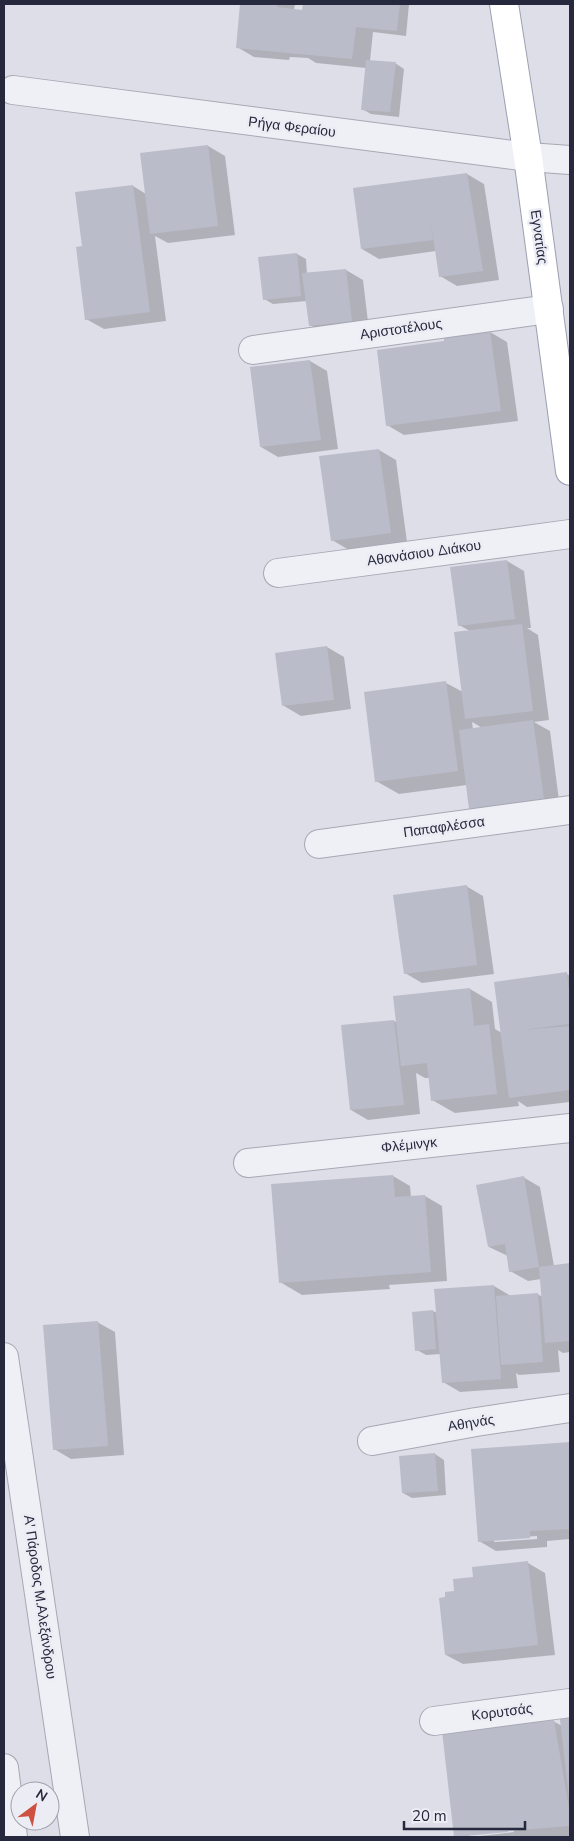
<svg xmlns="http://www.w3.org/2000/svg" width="574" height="1841" viewBox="0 0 574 1841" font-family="'Nunito Sans',sans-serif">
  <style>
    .shadow { fill: #0003; fill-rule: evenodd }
    .building { fill: #babcc9 }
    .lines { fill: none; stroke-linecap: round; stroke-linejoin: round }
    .minor-casing { stroke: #a6a8b4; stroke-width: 30 }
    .major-casing { stroke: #9c9fb2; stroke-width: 30 }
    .minor { stroke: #eff0f5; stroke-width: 28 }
    .major { stroke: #fff; stroke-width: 28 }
    .labels { text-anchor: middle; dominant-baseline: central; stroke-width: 5; stroke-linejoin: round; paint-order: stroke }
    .street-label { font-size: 14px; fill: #26293d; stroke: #ecedf4 }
  </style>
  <rect width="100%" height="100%" fill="#dddee7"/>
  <path class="shadow" d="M242,4H295L294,10L303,12L304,4H409L406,36L373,32L370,61L395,63L404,69L399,117L371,114L362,109L366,68L316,63L308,58L290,57L289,60L254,57L237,47Z
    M208,146L225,156L235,235L168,243L155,236L166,321L104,329L86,319L83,247L76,193L133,186L146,194Z
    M467,174L484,184L499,280L457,286L440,276L436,251L379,259L362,249Z
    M297,254L306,259L307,274L346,270L363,280L369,330L327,335L310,325L307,301L273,304L264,299Z
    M490,332L507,342L518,421L404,435L387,425L446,342Z
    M310,361L327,371L338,449L278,457L261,447L251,368Z
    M379,450L396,460L407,542L349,550L332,540Z
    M507,561L524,571L531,628H527L538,635L549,720L534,722L550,731L560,808L487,818L470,808L467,785L399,794L376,781L446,683L463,692L470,631L459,625ZM472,722L474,723L482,728L473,729Z
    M327,647L344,657L351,709L301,716L284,706Z
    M466,886L483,896L494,974L422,983L405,973Z
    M567,974L570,976V1102L527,1107L518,1101L519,1106L455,1113L432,1100L430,1078H425L416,1073L420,1114L368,1120L351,1110L394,1021L398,1023L470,989L492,1002L495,1029L502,1033Z
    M393,1176L410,1186L411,1197L425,1196L442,1206L447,1281L389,1285L390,1289L302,1295L280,1282Z
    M523,1177L540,1187L554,1266L570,1265V1352L563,1353L558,1350L560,1372L519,1375L516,1373L518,1388L460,1392L443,1382L441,1354L426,1355L417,1350L433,1311L437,1313L494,1286L511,1296L537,1294L543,1297L541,1279L528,1281L510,1271L508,1256L489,1247Z
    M97,1322L115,1332L124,1455L71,1459L54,1449Z
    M570,1443V1539L547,1541V1547L496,1551L479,1541ZM537,1536V1539L494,1542V1539Z
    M435,1454L444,1460L446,1495L412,1498L403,1493Z
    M528,1563L545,1573L555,1655L463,1664L446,1655L447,1598L474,1579Z
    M570,1711V1836L472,1837L514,1832L513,1829L469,1835V1837H455L444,1732L553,1721L562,1726Z"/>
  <path class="building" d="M240,4H277V7L302,10L303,4H400L397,31L356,27L352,59L236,48Z
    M366,60L396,62L390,112L361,110Z
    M208,145L218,226L150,234L140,153Z
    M467,173L483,271L439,277L431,223L433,240L361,249L353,188Z
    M133,185L150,312L85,320L76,247L82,246L75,192Z
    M297,253L301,296L263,300L258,257Z
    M346,269L352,321L309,326L302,273Z
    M490,331L501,411L386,426L377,350L444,341V336Z
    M310,360L321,440L260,447L250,367Z
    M379,449L391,533L331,541L319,456Z
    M507,560L515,619L458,626L450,567Z
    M522,624L533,711L465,719L454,632Z
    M327,646L334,700L282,706L275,653Z
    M446,681L458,771L375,782L364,692Z
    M533,720L544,799L469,809L459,730Z
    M467,885L477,965L404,974L393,895Z
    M567,972L570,1000V1024L521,1030L570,1026V1090L509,1098L494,982Z
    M470,988L474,1026L489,1024L497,1094L431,1101L427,1063L401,1066L393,996Z
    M394,1020L404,1105L350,1110L341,1025Z
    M393,1175L395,1197L425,1195L431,1272L279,1283L271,1184Z
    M524,1176L539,1267L570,1263V1341L545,1343L539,1267L509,1272L505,1244L488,1247L476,1185Z
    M494,1285L501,1379L442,1383L434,1289Z
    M538,1293L543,1362L501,1365L496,1296Z
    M433,1310L436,1349L415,1351L412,1312Z
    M98,1321L108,1446L53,1450L43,1325Z
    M570,1442V1529L530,1531V1538L478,1542L471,1449Z
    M435,1453L438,1491L402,1493L399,1456Z
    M528,1561L538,1645L445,1655L439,1598L445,1597V1592L454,1591L453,1579L473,1577L472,1567Z
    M570,1709V1797H569L559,1711Z
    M554,1720L570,1814V1826L508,1831L506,1815L508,1832L454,1837L442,1731Z"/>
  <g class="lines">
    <defs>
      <path id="minor" d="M13,90L528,157L570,160
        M253,350L549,309
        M278,573L570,534
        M319,844L570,810
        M248,1163L570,1128
        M4,1357L75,1837
        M372,1441L476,1422L570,1408
        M434,1721L570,1703
        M4,1768L13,1837"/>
      <path id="major" d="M504,4L528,157L570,471"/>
    </defs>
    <use href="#minor" class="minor-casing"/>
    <use href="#major" class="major-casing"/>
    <use href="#minor" class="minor"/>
    <use href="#major" class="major"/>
  </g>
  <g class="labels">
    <g class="street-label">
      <text transform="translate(292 127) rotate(7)">Ρήγα Φεραίου</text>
      <text transform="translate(539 237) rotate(82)">Εγνατίας</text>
      <text transform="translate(401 329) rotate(-8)">Αριστοτέλους</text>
      <text transform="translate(424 553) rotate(-8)">Αθανάσιου Διάκου</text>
      <text transform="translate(444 827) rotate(-8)">Παπαφλέσσα</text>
      <text transform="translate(409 1145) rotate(-6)">Φλέμινγκ</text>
      <text transform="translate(471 1423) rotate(-9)">Αθηνάς</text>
      <text transform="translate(40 1597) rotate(82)">Α' Πάροδος Μ.Αλεξάνδρου</text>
      <text transform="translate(502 1712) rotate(-7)">Κορυτσάς</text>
    </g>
  </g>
  <rect width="574" height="1841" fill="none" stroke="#26293d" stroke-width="10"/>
  <g transform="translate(35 1806) rotate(32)"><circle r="24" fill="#ecedf4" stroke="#9d9fab"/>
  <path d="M0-4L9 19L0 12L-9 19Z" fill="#cd5040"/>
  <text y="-8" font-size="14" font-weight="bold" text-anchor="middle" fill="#26293d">N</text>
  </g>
  <path d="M404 1821v8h121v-8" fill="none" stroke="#26293d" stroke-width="2.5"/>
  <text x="412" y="1821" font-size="15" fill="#26293d" stroke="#ecedf4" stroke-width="4" paint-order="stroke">20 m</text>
</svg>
